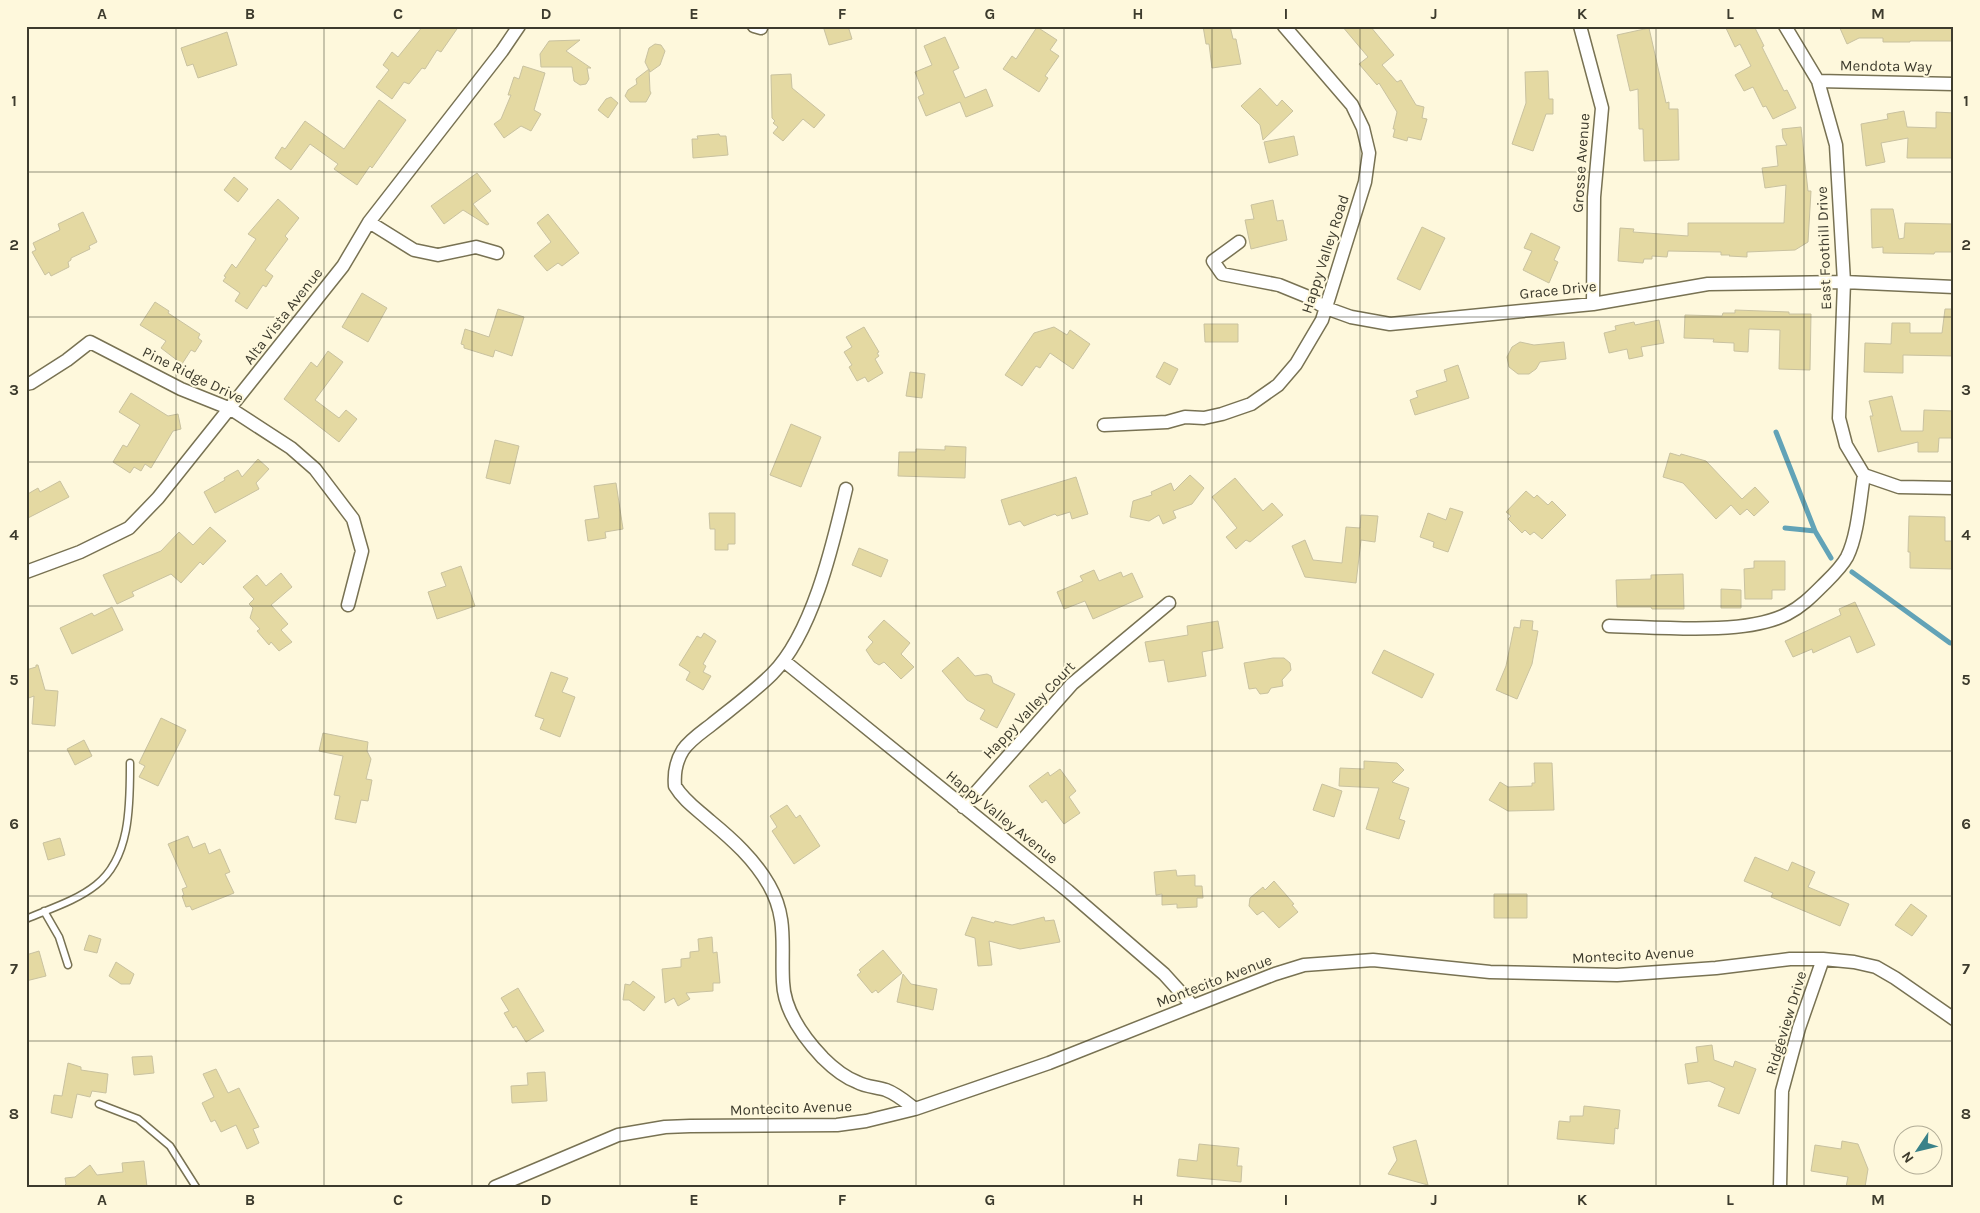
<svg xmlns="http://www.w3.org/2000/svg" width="1980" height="1213" viewBox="0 0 1980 1213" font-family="Karla,sans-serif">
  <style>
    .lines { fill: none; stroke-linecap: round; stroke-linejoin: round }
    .stream { stroke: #62a3b7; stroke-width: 5 }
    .building { fill: #e4d9a2; stroke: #c9c2a0 }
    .lane-casing { stroke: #787253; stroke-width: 9 }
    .street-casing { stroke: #787253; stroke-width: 15 }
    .lane { stroke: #fff; stroke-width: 6 }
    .street { stroke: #fff; stroke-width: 12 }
    .grid { fill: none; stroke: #3d3b2d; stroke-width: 1; stroke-opacity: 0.55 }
    .labels { text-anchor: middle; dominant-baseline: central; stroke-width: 4; stroke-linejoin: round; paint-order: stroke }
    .street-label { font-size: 15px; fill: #3d3b2d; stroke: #fef8dc }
    .neatline { fill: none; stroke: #3d3b2d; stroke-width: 2 }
    .grid-label { font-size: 16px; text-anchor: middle; font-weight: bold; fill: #3d3b2d }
  </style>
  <rect width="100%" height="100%" fill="#fef8dc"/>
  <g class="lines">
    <path class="stream" d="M1776,432L1815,531
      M1785,528L1815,531L1831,558
      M1852,572L1950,643H1954"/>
  </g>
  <path class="building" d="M423,26H459L441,52L437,50L425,69L422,68L409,84L404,82L392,99L376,87L389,70L383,65L392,52L398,57Z
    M823,26H848L852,39L829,45Z
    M1203,26H1230L1233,39H1236L1241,64L1212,68L1209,44H1206Z
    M1342,26H1370L1394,55L1382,65L1397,82L1401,80L1416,105L1424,107L1422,118L1427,119L1421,140L1408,137L1407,141L1393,137L1395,129H1393L1397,112L1379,83L1377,85L1359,64L1368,57Z
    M1725,26H1754L1764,46L1762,47L1784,91L1787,90L1796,108L1773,119L1766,106L1763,107L1753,87L1744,91L1735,75L1751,66L1740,44L1735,47Z
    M1839,26H1954V41H1910V42H1883V38H1859L1847,44Z
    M1037,27L1057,40L1050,50L1059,56L1045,76L1048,78L1039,92L1003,69L1012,56L1016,59Z
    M1649,28L1666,103L1669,102V109H1678L1679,160L1644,161L1643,129H1639L1638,89L1630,91L1617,35Z
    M227,32L237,65L198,78L193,64L187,66L181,48Z
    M945,37L959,68L953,71L965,98L986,89L993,106L966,117L960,102L926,116L918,97L924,94L915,72L932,65L924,46Z
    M580,40L566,51L591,68H587L589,79L586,84L580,85L574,81L572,67H541L540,54L549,41Z
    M655,44L661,45L665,51L660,65L650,72L645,62L649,48Z
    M523,66L545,73L534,110L541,114L531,131L521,126L504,138L494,124L501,119L511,95H508L514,77L519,79Z
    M649,69L650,91L651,93L646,102H630L625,96L628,90L637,84L636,79Z
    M1548,71L1549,99H1553V114H1546L1533,151L1512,144L1526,103L1525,72Z
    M791,74L792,88L825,115L814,128L803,119L783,141L773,133L778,127L773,123L775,121L772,118L771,75Z
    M1260,88L1277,106L1282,100L1293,111L1263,140L1260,125L1241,106Z
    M611,97L618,103L608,118L598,110L606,99Z
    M379,100L406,120L372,168L370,166L357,185L334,169L338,164L310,144L291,170L275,158L282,147L285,149L305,121L344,149Z
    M1904,111L1907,127L1936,128V112L1954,113L1953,158H1907L1908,138L1881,143L1885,162L1866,166L1861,124L1888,119L1887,114Z
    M1801,127L1808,191H1811L1808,242L1795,250L1747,252V257L1729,256L1730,255H1721V252L1668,251L1667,257L1652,256V259H1644L1643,263L1618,261L1620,228L1634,229L1633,232L1688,236V223H1784L1786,185L1765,188L1762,168L1778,166L1776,146L1787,145L1783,138L1782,129Z
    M719,134L720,136H726L728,155L693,158L692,139H698L697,136Z
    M1294,136L1298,155L1269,163L1264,142Z
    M477,173L491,191L473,204L489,224L487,225L463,210L444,224L431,206Z
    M234,177L248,189L238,202L224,190Z
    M278,199L299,218L285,236L288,239L265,270L273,276L266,287L263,285L247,309L235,301L240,293L223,281L226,277L224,276L232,264L236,268L256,239L248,234Z
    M1273,200L1277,221L1283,220L1287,240L1251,249L1245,220L1254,219L1251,205Z
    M1871,209H1893L1899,239L1904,238L1905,223L1953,224L1952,252H1935L1934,254L1883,253V247L1872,248Z
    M83,212L97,242L89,246L90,249L71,258V260L68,262L69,267L51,276L49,272L45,275L32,252L36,250L33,243L60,230L58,224Z
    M548,214L579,253L562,266L558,263L547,271L534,256L551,242L537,223Z
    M1422,227L1445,238L1420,290L1397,279Z
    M1531,233L1560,247L1554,260L1558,262L1549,283L1523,270L1532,251L1524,248Z
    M362,293L387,308L368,342L342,327Z
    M155,302L169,311L168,313L200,334L198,338L202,341L195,352L191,350L182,364L161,348L166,341L140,325Z
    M498,309L524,317L512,356L495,350L493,357L464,348V345L461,344L465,329L489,337Z
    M1945,309H1954V356L1903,355V373L1864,372L1865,343L1891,344L1892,323H1910V333H1942Z
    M1735,310L1789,312V314H1811L1810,370L1779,369L1780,330L1749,329L1748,352L1734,351V343L1713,342L1714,339L1684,338L1685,315L1722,316L1723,313H1735Z
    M1659,320L1664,343L1641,347L1643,356L1629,359L1627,349L1609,353L1604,333L1616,330L1615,326L1634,322L1635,325Z
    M1204,324H1238V342H1205Z
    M864,327L879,352L877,353L879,356L875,359L883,373L868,382L865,377L857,381L849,367L852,365L844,352L852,347L846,337Z
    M1054,327L1067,335L1070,330L1090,344L1073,369L1050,353L1040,368L1036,366L1022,386L1005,375L1034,333Z
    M1520,342L1534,345L1564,342L1566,359L1540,362L1536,369L1529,374H1518L1509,367L1507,357L1512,347Z
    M328,351L343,362L315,400L339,418L346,410L357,419L339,442L284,399L311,362L317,367Z
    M1164,362L1178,369L1170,385L1156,377Z
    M1458,365L1469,398L1415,415L1410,400L1418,397L1416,391L1447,381L1444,370Z
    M910,372L925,374L922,398L906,396Z
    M131,393L168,416L178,414L181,429L173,431L151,468L145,464L141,471L134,467L130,473L113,462L123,445L127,447L140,425L119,412Z
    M1892,396L1901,431H1923L1924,410L1954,411V438H1939L1938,452H1918V442L1878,452L1870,416H1873L1869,401Z
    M791,424L821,437L801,487L770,475Z
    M495,440L519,446L510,484L486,478Z
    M945,446L966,447L965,478L898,476L899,452H916V449L945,450Z
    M1670,453L1680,456L1681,454L1706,461L1742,499L1755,487L1769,502L1754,516L1747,509L1740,515L1731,505L1716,519L1683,483L1663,477Z
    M258,459L269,469L256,483L259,489L215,513L204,492L225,480L224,478L238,470L242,477Z
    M1190,475L1204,488L1192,504L1173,511L1176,518L1163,524L1159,515L1149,521L1130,517L1133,501L1152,495L1151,492L1171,483L1174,491Z
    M1076,477L1088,514L1072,519L1070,512L1057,516L1055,514L1024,526L1020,521L1009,525L1001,500Z
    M1235,478L1263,511L1272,503L1283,515L1250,542L1246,540L1236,549L1226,537L1237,528L1212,497Z
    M60,481L69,497L26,519V495L38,488L40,492Z
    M616,483L623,529L605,532L606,538L588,541L585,520L599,518L594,486Z
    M1526,491L1534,498L1537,495L1548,505L1552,501L1566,515L1542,539L1534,532L1530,535L1525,530L1522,533L1508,519L1511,516L1506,512Z
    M1450,508L1463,512L1448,552L1433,547L1434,542L1420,537L1428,513L1446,520Z
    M709,513H735V544H728V550H715V529H710Z
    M1361,515L1378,516L1375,542L1361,540L1356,583L1305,577L1292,546L1305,540L1313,560L1342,563L1346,527L1360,528Z
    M1909,516L1945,517V541H1954V569L1910,568V552H1908Z
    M210,527L226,541L203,565L200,562L181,583L171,574L132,592L134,596L117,604L103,575L161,551L179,532L193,545Z
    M859,548L888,560L881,577L852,565Z
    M1754,561H1785V590H1772V599H1745L1744,569L1754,568Z
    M461,566L475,606L437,619L428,592L446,586L441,573Z
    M1094,570L1099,581L1121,572L1123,577L1132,573L1143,597L1093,619L1085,601L1064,609L1057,592L1083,581L1080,576Z
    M281,573L292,587L271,605L288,624L281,630L292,642L279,651L271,642L269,645L257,631L260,629L250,618L253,608L249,604L254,599L243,587L257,575L266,586Z
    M1683,574L1684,609H1652L1651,607H1617L1616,580L1651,579V575Z
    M1721,589L1741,590V608H1721Z
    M1855,602L1875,645L1857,653L1850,636L1813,653L1812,649L1793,657L1785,641L1841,615L1839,609Z
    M112,607L123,630L72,654L60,628L92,613L94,616Z
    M884,620L910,643L901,654L914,667L901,679L884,662L879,665L874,662L866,650L873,642L868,637Z
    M1521,620L1533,621L1532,630L1538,631L1532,664L1517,699L1496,690L1506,666L1514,627L1520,628Z
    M1218,621L1223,648L1202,652L1206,676L1168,682L1164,660L1149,662L1145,642L1188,635L1187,626Z
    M704,633L716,641L703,664L706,666L703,672L711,676L703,690L686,680L690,672L679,665L697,636L701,638Z
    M1384,650L1434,674L1422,698L1372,673Z
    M958,657L975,676L987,674L991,676L993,683L1015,694L997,728L980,719L985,710L967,700L942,671Z
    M1273,658H1284L1290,663L1291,670L1282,680L1283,686L1271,688L1268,693L1260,694L1256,688L1249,689L1244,663Z
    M36,665H38L45,690L58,691L55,726L32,724L34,696L26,699V670L36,667Z
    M551,672L568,678L562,692L575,697L560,737L540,729L544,719L535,716Z
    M161,718L186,730L158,786L139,777L145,766L139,763Z
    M323,733L368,742L367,751L371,759L366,779L372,780L368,801L361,800L356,823L335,819L340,796L334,795L343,756L319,751Z
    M84,740L92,756L75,765L67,749Z
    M1364,761L1397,763L1404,770L1392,782L1409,788L1399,819L1405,821L1399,839L1366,829L1379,788L1339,786L1340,768L1364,769Z
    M1534,763H1552L1554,810L1508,811L1489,800L1500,782L1508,787L1532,786V783H1535Z
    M1060,769L1076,791L1069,797L1080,813L1064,824L1046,800L1042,803L1029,786L1048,772L1050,776Z
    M1322,784L1342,791L1334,817L1313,810Z
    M787,805L796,818L800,815L820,846L794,864L772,831L777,827L770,816Z
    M188,836L193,848L205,843L209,854L220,849L230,872L225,874L234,893L192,910L190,906L186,907L182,896L184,895L182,889L187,887L168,844Z
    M60,838L65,855L48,860L43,843Z
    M1755,857L1788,871L1792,862L1815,872L1808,887L1849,904L1840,926L1771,897L1773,893L1744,881Z
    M1176,870L1177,876L1195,875V886H1202L1203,898H1197V907L1177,908V904L1162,905V894L1156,895L1154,872Z
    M1274,881L1294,904L1292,905L1298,912L1279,928L1263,911L1257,915L1249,906L1250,898L1263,887L1265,890Z
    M1494,894H1527V918H1494Z
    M1911,904L1927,916L1912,936L1895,925Z
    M972,917L994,923L995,921L1012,925L1044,917L1045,921L1054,920L1060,942L1020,949L989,941L992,965L978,966L975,938L965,935Z
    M89,935L101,939L97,953L84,950Z
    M712,937L713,953L717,952L720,983H713V991L686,993L690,999L678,1006L674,998L665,1003L662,969L681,967V959L690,958V952L699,951L698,939Z
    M883,950L902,973L878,993L876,990L872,993L857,975L861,972L859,970Z
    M39,951L46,976L26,981V955Z
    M116,962L134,974L130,984H121L109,976Z
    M903,974L911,984L937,989L933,1010L897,1002Z
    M633,981L655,997L644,1011L629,1000H623L625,984L630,985Z
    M518,988L544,1031L526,1042L516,1026L513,1028L504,1013L509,1011L501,998Z
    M1712,1045L1714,1060L1733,1067L1735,1061L1756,1069L1739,1114L1718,1106L1725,1088L1709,1081L1688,1084L1685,1064L1698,1062L1696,1047Z
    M152,1056L154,1073L134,1075L132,1057Z
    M68,1063L81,1067V1070L108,1074L106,1093L92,1091L90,1097L77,1094L72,1118L51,1113L54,1095L62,1096Z
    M216,1069L228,1093L239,1088L259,1127L253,1129L259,1143L247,1149L236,1125L221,1132L215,1120L211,1122L202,1103L214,1097L203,1074Z
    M545,1072L547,1101L512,1103L511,1086L528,1085L527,1073Z
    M1584,1106L1620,1110L1618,1129L1615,1128L1614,1144L1557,1139L1559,1121L1570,1122V1116H1583Z
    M1416,1140L1428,1185L1388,1174L1397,1160L1393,1147Z
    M1842,1141L1858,1144L1868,1169L1865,1187H1846L1848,1177L1811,1171L1815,1145L1841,1149Z
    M1199,1144L1239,1148L1237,1166H1242L1241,1182L1177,1176L1179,1159L1197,1161Z
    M144,1161L147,1187H63L66,1184L65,1178L75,1177L90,1165L97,1175L123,1172L122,1163Z"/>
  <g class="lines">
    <defs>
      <path id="lane" d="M44,911L59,937L68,965
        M26,919C49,909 76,901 96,885C131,858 130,803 130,763
        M99,1104L138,1119L170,1146L196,1187"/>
      <path id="street" d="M754,26L761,28
        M1580,26L1602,108L1594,197L1593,304
        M1785,26L1818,81L1836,145L1844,282L1839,418L1846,445L1864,475L1899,487L1954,488
        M1818,81L1954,84
        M369,222L414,250L438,255L476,247L497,253
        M1239,242L1213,261L1222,274L1279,285L1306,296L1326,308L1351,317L1390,324L1593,304L1708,284L1844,282L1954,287
        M26,384L31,383L67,360L90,342L181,389L231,409L291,448L315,469L353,519L362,551L348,605
        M1104,425L1167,422L1185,417L1204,418L1222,414L1251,404L1278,385L1296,364L1322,320L1365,182L1369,153L1363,128L1352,105L1284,26
        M846,489C833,544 813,633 772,674C754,692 732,708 711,725C702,732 690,740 683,750C676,761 674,774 675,786C684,801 698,810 710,821C733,840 754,859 769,885C788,918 781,946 783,982C784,1010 804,1038 823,1058C833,1068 844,1077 857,1082C866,1087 877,1087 886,1090C897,1094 906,1102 915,1109
        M26,572L80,552L129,528L158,498L343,266L369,222L502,51L519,26
        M1609,626C1658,627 1744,636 1787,614C1801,607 1811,597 1822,586C1831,577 1841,568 1847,557C1858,535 1860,499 1864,475
        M784,661L1068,891L1164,974L1193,1006
        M963,807L1072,684L1169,603
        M495,1187L618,1135L665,1127L690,1126L837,1125L866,1121L915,1109L1049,1063L1193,1006L1275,974L1304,965L1373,960L1490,972L1617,975L1716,968L1790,959H1823L1854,962L1876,967L1895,978L1954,1019
        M1780,1187L1782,1091L1799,1028L1823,959"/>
    </defs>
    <use href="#lane" class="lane-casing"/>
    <use href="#street" class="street-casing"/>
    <use href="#lane" class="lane"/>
    <use href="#street" class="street"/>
  </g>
  <path class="grid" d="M176,26V1187M324,26V1187M472,26V1187M620,26V1187M768,26V1187M916,26V1187M1064,26V1187M1212,26V1187M1360,26V1187M1508,26V1187M1656,26V1187M1804,26V1187M26,172H1954M26,317H1954M26,462H1954M26,606H1954M26,751H1954M26,896H1954M26,1041H1954"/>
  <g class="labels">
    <g class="street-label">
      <text transform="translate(1886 66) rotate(1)">Mendota Way</text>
      <text transform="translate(1581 163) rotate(-86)">Grosse Avenue</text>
      <text transform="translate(1824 248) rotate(-92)">East Foothill Drive</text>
      <text transform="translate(1325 254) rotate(-72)">Happy Valley Road</text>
      <text transform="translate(1558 290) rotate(-6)">Grace Drive</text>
      <text transform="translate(283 316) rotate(-52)">Alta Vista Avenue</text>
      <text transform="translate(193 375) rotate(26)">Pine Ridge Drive</text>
      <text transform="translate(1029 710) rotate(-47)">Happy Valley Court</text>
      <text transform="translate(1002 817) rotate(39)">Happy Valley Avenue</text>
      <text transform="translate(1633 955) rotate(-3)">Montecito Avenue</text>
      <text transform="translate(1214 981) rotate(-21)">Montecito Avenue</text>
      <text transform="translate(1786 1023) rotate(-73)">Ridgeview Drive</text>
      <text transform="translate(791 1108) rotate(-2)">Montecito Avenue</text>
    </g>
  </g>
  <rect width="1980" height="1213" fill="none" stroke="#fef8dc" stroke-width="55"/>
  <g transform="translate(1918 1150) rotate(235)"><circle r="24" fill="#fef8dc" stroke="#b1ac96"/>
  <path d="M0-4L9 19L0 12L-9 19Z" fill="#3a8289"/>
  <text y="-8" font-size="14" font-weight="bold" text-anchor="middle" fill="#3d3b2d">N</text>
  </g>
  <rect x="28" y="28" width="1924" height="1158" class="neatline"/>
  <g class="grid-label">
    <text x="102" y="19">A</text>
    <text x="250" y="19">B</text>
    <text x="398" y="19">C</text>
    <text x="546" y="19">D</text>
    <text x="694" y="19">E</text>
    <text x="842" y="19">F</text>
    <text x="990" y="19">G</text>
    <text x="1138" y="19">H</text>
    <text x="1286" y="19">I</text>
    <text x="1434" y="19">J</text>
    <text x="1582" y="19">K</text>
    <text x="1730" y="19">L</text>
    <text x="1878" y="19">M</text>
    <text x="14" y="106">1</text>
    <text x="1966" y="106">1</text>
    <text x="14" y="250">2</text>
    <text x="1966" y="250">2</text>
    <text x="14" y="395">3</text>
    <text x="1966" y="395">3</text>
    <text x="14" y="540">4</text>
    <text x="1966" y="540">4</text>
    <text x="14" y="685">5</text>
    <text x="1966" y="685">5</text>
    <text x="14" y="829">6</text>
    <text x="1966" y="829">6</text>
    <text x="14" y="974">7</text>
    <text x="1966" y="974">7</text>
    <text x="14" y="1119">8</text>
    <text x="1966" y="1119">8</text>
    <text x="102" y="1205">A</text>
    <text x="250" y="1205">B</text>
    <text x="398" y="1205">C</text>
    <text x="546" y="1205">D</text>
    <text x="694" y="1205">E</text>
    <text x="842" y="1205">F</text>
    <text x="990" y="1205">G</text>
    <text x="1138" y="1205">H</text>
    <text x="1286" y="1205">I</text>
    <text x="1434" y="1205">J</text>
    <text x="1582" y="1205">K</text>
    <text x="1730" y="1205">L</text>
    <text x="1878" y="1205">M</text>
  </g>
</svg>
